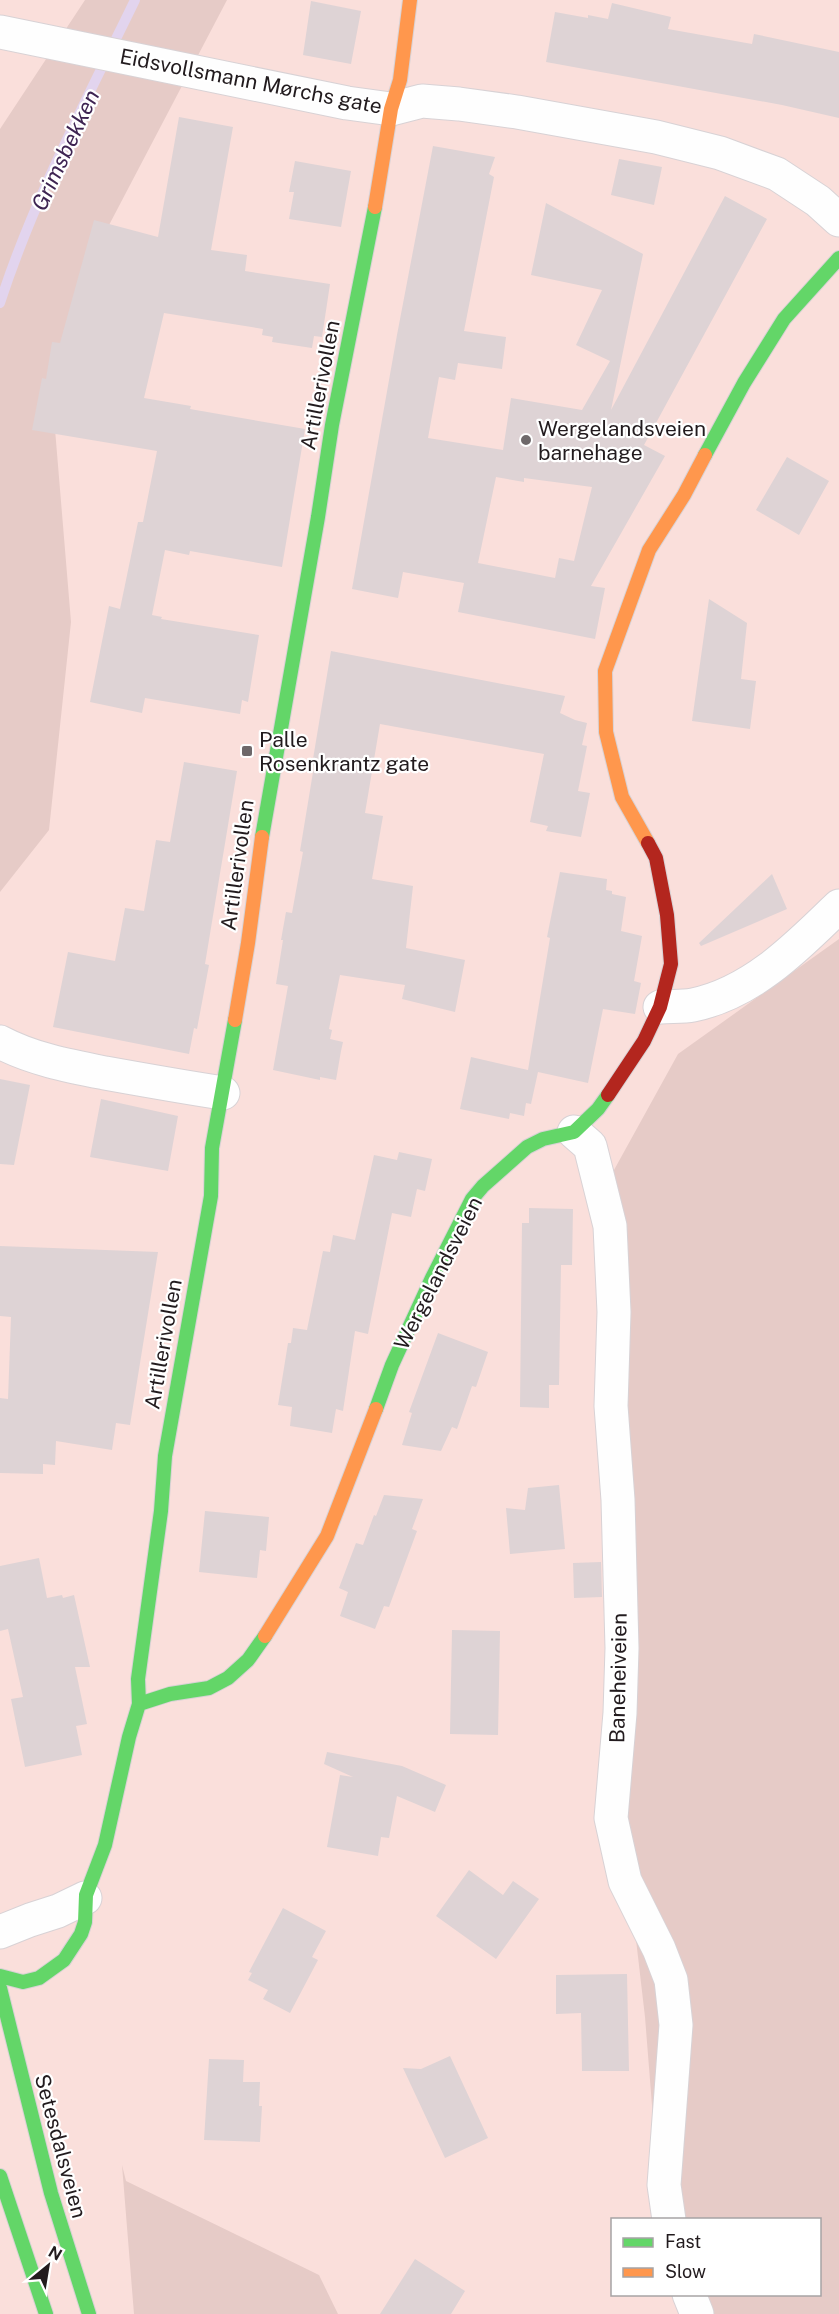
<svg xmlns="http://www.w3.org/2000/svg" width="839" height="2314" viewBox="0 0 839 2314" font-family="'Public Sans',sans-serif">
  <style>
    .green { fill: #fadfdb; fill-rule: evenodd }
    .forest { fill: #e6cbc7 }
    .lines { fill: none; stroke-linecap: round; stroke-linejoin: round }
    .stream { stroke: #e2d4ee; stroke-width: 10 }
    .building { fill: #ded3d5; fill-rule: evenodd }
    .street-casing { stroke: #d8d2d5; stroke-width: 35 }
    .fast-casing { stroke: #d8d2d5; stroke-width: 16 }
    .slow-casing { stroke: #d8d2d5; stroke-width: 16 }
    .jam-casing { stroke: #d8d2d5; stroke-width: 16 }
    .street { stroke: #fefefe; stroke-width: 33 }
    .fast { stroke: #63d668; stroke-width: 14 }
    .slow { stroke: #ff974d; stroke-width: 14 }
    .jam { stroke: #b3261e; stroke-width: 14 }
    .poi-dot { fill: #6e686a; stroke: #fff; stroke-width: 2 }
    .labels { text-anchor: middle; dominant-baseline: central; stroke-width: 4.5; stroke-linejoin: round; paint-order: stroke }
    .street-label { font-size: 21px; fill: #221b1e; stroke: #fff }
    .poi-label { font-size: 21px; fill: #221b1e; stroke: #fff; text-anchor: start }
    .water-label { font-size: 22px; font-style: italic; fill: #3e2452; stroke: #fff }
  </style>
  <rect width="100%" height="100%" fill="#fbf6f8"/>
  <path class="green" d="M0,0H839V2314H0ZM612,2220H820V2294H612Z"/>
  <path class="forest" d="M85,0H227L108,227L53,405L71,622L49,830L0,892V129Z
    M839,939V2314H695L687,2295L820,2294V2220L661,2219L645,2017L620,1802L609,1381L614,1170L678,1054Z
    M122,2165L126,2181L319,2275L338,2314H134Z"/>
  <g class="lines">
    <path class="stream" d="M0,303C34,198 87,99 135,0"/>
  </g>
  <path class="building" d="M311,1L361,11L351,64L303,55Z
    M612,3L671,17L668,29L752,44L754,34L839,52V118L782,105L546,62L555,12L588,18V15L608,19Z
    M179,117L233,127L211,250L247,255L245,271L330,284L322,337L314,336L312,348L272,342L273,337L262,335L263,329L164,313L144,398L191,406L190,409L305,429L282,567L190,551L189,555L165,550L152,615L162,617L161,619L259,635L248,702L242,700L240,714L145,698L142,713L90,702L109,606L120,609L138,522H143L157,451L32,430L42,378L46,379L52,342L60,343L94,220L158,237Z
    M433,146L495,157L489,174L494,177L464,331L506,337L502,369L458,363L455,380L439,377L428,438L503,450L511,398L582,410L610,361L576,345L602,290L531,275L546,203L643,254L611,410L725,196L767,219L644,445L665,456L591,586L605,588L595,639L458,612L464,583L403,572L398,598L352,589L397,335ZM496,477L524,482V478L592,487L574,561L559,558L555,578L478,563Z
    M619,159L662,167L654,205L611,195Z
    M295,161L351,171L341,227L289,219L294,192H289Z
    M787,457L829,481L799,535L756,510Z
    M709,599L747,623L741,679L756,681L750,729L692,721Z
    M331,651L565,696L560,713L575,720L587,723L582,745L587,746L578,791L590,793L581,837L546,831L548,826L530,822L544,754L380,724L365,813L383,816L372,879L413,886L406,948L465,960L455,1012L402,999L405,985L340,975L329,1029L332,1030L330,1039L343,1042L341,1051L336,1080L320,1077V1080L273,1070L288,986L276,984L283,940H281L286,912L292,913L303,852L300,851L314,766L312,765Z
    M184,762L237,771L205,964L209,965L197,1029L194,1028L189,1054L53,1027L68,952L115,961L125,908L144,911L156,840L170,842Z
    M560,872L607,879L606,890L612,891V894L626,897L621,931L642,936L634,981L641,983L635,1014L603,1009L588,1083L538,1072L531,1104L526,1103L524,1116L510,1113L509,1119L460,1109L471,1057L528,1070L550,938L547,937Z
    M772,874L787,909L701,946L699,943Z
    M0,1079L30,1085L14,1165L0,1164Z
    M101,1099L178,1116L168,1171L90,1157Z
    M399,1152L432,1159L425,1191L417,1189L411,1217L392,1213L368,1334L355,1331L343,1411L336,1409L332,1433L290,1426L292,1407L278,1405L288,1343H291L293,1328L307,1330L323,1251L330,1252L333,1235L355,1240L374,1155L397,1160Z
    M529,1208L573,1209L572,1265H561L559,1385H549V1408L520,1407L522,1223H529Z
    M0,1246L158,1252L130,1425L116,1423L112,1450L56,1441L55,1465L43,1464V1474L0,1473V1398L8,1399L11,1317L0,1316Z
    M438,1333L488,1352L476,1387L472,1386L457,1429L452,1427L441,1451L402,1445L412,1413L409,1412Z
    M559,1485L565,1549L510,1554L506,1508L525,1510L528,1488Z
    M384,1495L423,1499L412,1529L417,1531L389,1607L384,1606L375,1629L340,1616L348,1592L339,1588L356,1543L363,1545L374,1515L376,1516Z
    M205,1511L269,1517L266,1551L260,1550L257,1578L199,1572Z
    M39,1558L47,1598L62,1595L63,1598L74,1595L90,1667H75L87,1724L76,1726L82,1755L25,1767L11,1699L23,1697L8,1629L0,1631V1566Z
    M601,1562L602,1597L574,1598L573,1563Z
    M452,1630L500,1631L498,1735L450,1734Z
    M327,1752L402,1766L446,1785L435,1812L397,1796L389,1838L381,1837L378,1856L327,1847L340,1775L353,1777L324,1764Z
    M469,1870L503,1895L513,1881L539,1899L496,1959L436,1916Z
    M283,1908L326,1931L312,1957L318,1960L290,2013L263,1999L268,1990L248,1980L252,1973L249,1972Z
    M627,1974L629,2071H582L581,2013L556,2014V1975Z
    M450,2056L488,2138L445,2158L403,2068L421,2069Z
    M209,2059L244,2060L243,2082H260L259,2106H262L260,2142L204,2140Z
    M415,2259L465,2291L451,2314H380Z"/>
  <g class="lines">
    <defs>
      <path id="street" d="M0,32L347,103L391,109L422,101L459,104L517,112L656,137L720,153L777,174L818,201L839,220
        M660,1007C671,1006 682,1007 693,1005C752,993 797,947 839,906
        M0,1042C32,1059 69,1066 105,1073C144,1080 183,1087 223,1093
        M574,1132L590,1146L610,1226L614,1312L611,1406L618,1500L622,1648L620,1713L611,1818L625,1881L659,1949L671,1980L676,2025L664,2185L669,2220
        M0,1932L30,1920L58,1911L85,1898
        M689,2294L697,2314"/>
      <path id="fast" d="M705,455L744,383L784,319L839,258
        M262,837L318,517L332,425L375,207
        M376,1409L392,1365L432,1278L472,1199L483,1186L527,1147L543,1139L574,1132L598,1109L608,1095
        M139,1704L138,1679L161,1511L165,1456L211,1196L212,1148L235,1020
        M0,1976L23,1982L39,1978L64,1960L81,1934L85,1922L86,1895L105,1845L129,1737L139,1704L170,1694L209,1688L228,1678L248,1660L265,1636
        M0,1988L51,2193L89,2314
        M0,2176L46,2314"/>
      <path id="slow" d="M375,207L391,109L400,80L410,0
        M648,843L622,797L606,732L605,671L649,550L684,495L705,455
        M235,1020L248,943L262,837
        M265,1636L327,1536L376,1409"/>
      <path id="jam" d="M608,1095L644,1041L660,1007L671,964L667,915L656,858L648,843"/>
    </defs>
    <use href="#street" class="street-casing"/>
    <use href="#fast" class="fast-casing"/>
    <use href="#slow" class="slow-casing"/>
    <use href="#jam" class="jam-casing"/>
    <use href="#street" class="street"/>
    <use href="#fast" class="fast"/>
    <use href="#slow" class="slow"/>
    <use href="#jam" class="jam"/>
  </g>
  <g class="poi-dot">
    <circle cx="526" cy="440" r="6"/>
    <rect x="241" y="745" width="12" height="12" rx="3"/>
  </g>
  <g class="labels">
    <g class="street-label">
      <text transform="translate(251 81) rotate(11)">Eidsvollsmann Mørchs gate</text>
      <text transform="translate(320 385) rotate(-79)">Artillerivollen</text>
      <text transform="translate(237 865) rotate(-82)">Artillerivollen</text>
      <text transform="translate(438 1273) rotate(-63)">Wergelandsveien</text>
      <text transform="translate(163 1344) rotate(-80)">Artillerivollen</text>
      <text transform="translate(618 1678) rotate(-89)">Baneheiveien</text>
      <text transform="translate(61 2146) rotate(75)">Setesdalsveien</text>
    </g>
    <g class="poi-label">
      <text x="538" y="428">Wergelandsveien<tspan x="538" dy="24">barnehage</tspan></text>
      <text x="259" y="739">Palle<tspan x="259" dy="24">Rosenkrantz gate</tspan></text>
    </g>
    <g class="water-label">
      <text transform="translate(65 150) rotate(-65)">Grimsbekken</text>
    </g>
  </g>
  <rect x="611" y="2218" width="210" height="78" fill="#ffffff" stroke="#a7a4a5" stroke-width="1.5"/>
  <rect x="623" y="2238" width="30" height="9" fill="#63d668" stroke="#a7a4a5" stroke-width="1.5"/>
  <text x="665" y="2248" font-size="18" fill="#221b1e">Fast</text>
  <rect x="623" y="2268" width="30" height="9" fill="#ff974d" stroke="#a7a4a5" stroke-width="1.5"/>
  <text x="665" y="2278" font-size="18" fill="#221b1e">Slow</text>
  <g transform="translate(48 2266) rotate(30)" stroke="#ffffff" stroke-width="4.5" paint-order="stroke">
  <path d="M0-4.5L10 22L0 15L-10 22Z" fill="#221b1e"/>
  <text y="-9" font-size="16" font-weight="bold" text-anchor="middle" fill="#221b1e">N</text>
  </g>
</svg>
